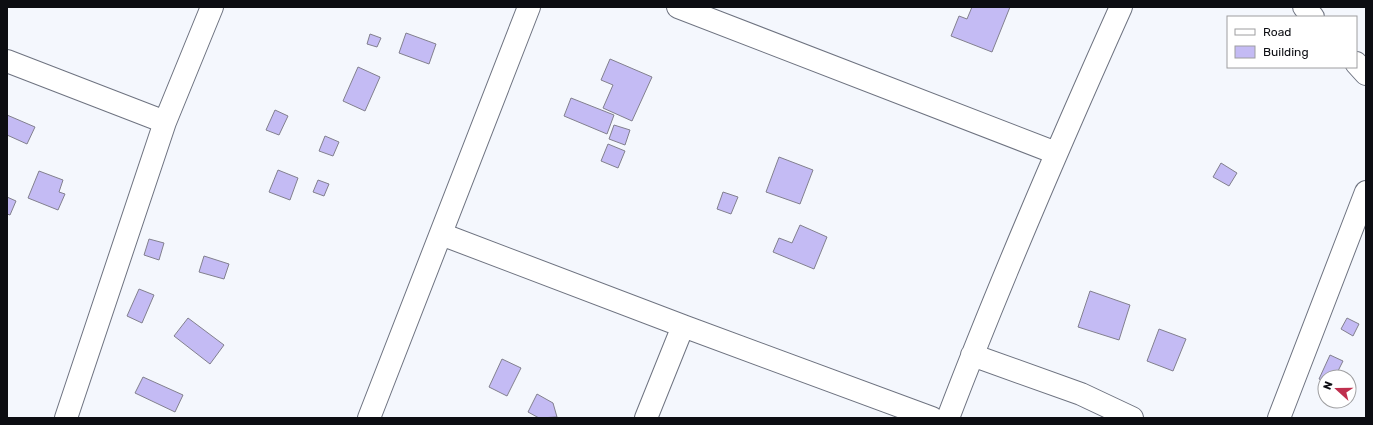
<svg xmlns="http://www.w3.org/2000/svg" width="1373" height="425" viewBox="0 0 1373 425" font-family="Rubik,sans-serif">
  <style>
    .building { fill: #c4bbf4; stroke: #82808e }
    .lines { fill: none; stroke-linecap: round; stroke-linejoin: round }
    .minor-casing { stroke: #6e7380; stroke-width: 24 }
    .minor { stroke: #fff; stroke-width: 22 }
  </style>
  <rect width="100%" height="100%" fill="#f4f7fd"/>
  <path class="building" d="M972,7H1010L992,52L951,36L959,16L967,19Z
    M406,33L436,44L429,64L399,53Z
    M370,34L381,38L377,47L367,44Z
    M610,59L652,77L632,121L603,108L613,85L601,80Z
    M358,67L380,77L365,111L343,101Z
    M571,98L614,115L607,134L564,116Z
    M275,110L288,116L279,135L266,130Z
    M7,115L35,127L27,144L7,135Z
    M614,125L630,130L625,145L609,139Z
    M325,136L339,142L333,156L319,151Z
    M608,144L625,151L618,168L601,161Z
    M779,157L813,170L800,204L766,192Z
    M1221,163L1237,173L1229,186L1213,177Z
    M278,170L298,178L290,200L269,192Z
    M39,171L63,180L59,192L65,194L58,210L28,198Z
    M318,180L329,184L324,196L313,192Z
    M723,192L738,197L731,214L717,209Z
    M7,197L16,201L10,215L7,214Z
    M800,225L827,237L814,269L773,252L779,238L792,243Z
    M149,239L164,243L159,260L144,255Z
    M204,256L229,264L224,279L199,272Z
    M139,289L154,295L142,323L127,316Z
    M1090,291L1130,305L1119,340L1078,327Z
    M188,318L224,345L210,364L174,336Z
    M1347,318L1359,324L1353,336L1341,329Z
    M1159,329L1186,339L1173,371L1147,361Z
    M1330,355L1343,361L1335,377H1325V382L1319,379Z
    M502,359L521,368L507,396L489,387Z
    M143,377L183,395L175,412L135,393Z
    M537,394L553,403L557,417L539,418L528,412Z"/>
  <g class="lines">
    <defs>
      <path id="minor" d="M678,7L1056,153
        M1304,7L1313,17
        M7,61L165,122
        M1356,63L1366,74
        M441,234L683,326L646,418
        M683,326L932,418
        M972,355L1081,394L1132,418
        M66,418L165,122L212,7
        M369,418L529,7
        M948,418C1001,279 1060,143 1121,7
        M1279,418L1366,192"/>
    </defs>
    <use href="#minor" class="minor-casing"/>
    <use href="#minor" class="minor"/>
  </g>
  <rect width="1373" height="425" fill="none" stroke="#0c0d12" stroke-width="16"/>
  <rect x="1227" y="16" width="130" height="52" fill="#ffffff" stroke="#9e9ea0"/>
  <rect x="1235" y="29" width="20" height="6" fill="#ffffff" stroke="#9e9ea0"/>
  <text x="1263" y="36" font-size="12" fill="#0c0d12">Road</text>
  <rect x="1235" y="46" width="20" height="12" fill="#c4bbf4" stroke="#9e9ea0"/>
  <text x="1263" y="56" font-size="12" fill="#0c0d12">Building</text>
  <g transform="translate(1337 389) rotate(291)"><circle r="19" fill="#ffffff" stroke="#9e9ea0"/>
  <path d="M0-3L7 15L0 10L-7 15Z" fill="#bf2f4e"/>
  <text y="-6" font-size="11" font-weight="bold" text-anchor="middle" fill="#0c0d12">N</text>
  </g>
</svg>
